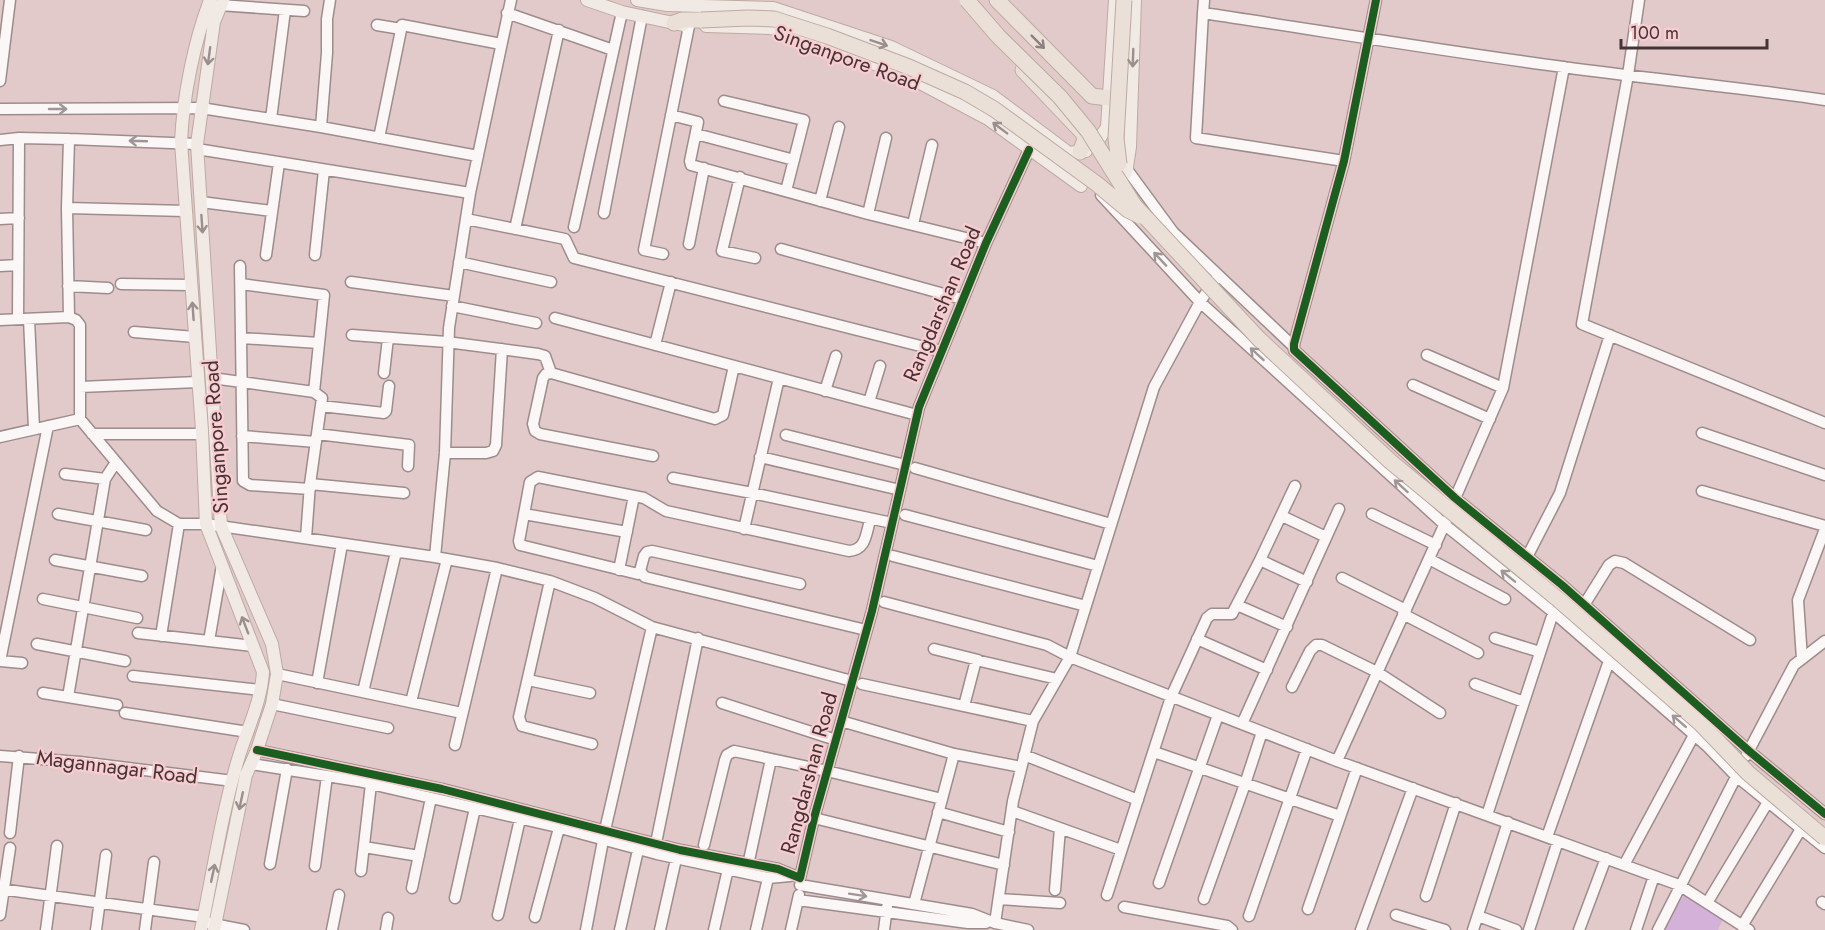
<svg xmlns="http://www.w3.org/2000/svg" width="1825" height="930" viewBox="0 0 1825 930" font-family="Jost,sans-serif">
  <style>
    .park { fill: #d4b1d9 }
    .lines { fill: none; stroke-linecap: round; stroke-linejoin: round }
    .minor-casing { stroke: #9e8c8d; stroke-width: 13 }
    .major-casing { stroke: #bdaaa1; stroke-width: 14 }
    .highway-casing { stroke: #bdaaa1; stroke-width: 17 }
    .minor { stroke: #fbf7f7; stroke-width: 10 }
    .major { stroke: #f1e9e4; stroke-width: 12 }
    .highway { stroke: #eae0d8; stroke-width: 15 }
    .highway-bridge-casing { stroke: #bdaaa1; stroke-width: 17; stroke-linecap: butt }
    .highway-bridge { stroke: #eae0d8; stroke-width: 15 }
    .cycleway-casing { stroke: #f9ccd0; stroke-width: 11 }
    .cycleway { stroke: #1b5e20; stroke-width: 8 }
    .oneway { stroke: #8f817e }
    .oneway2 { stroke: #9b8e8c }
    .oneway3 { stroke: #a09696 }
    .labels { text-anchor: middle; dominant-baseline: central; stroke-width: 4.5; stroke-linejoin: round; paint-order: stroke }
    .street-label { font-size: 21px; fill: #453435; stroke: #f9ccd0 }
  </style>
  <rect width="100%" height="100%" fill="#e2cacb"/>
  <path class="park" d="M1685,894L1723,919L1718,930H1661Z"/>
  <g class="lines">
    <defs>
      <path id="minor" d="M1204,0L1203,13C1323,31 1443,51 1563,67C1650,79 1738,87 1825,100
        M1376,0L1344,161L1294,344V350L1455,498L1562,585L1749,751L1825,814
        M1639,0L1628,75L1582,324L1825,423
        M219,5L304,11
        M507,13L613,50
        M1203,13L1196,138L1344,161
        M377,25L401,29
        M0,81L10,0
        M724,101L804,120L786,191
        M0,109L201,108L321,127L478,156
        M671,115L698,122L690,161L691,165L868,214L986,243
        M271,119L285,10
        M321,127L327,53V19L330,0
        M696,134L794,160
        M379,138L402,25L501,44
        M0,140L19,138L69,139L197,144
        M197,149L470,193
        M1126,168L1173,232L1294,347
        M740,177L722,251L755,258
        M1101,195L1200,302L1445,525L1553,612L1707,746L1736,776L1825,848
        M820,201L839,127
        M201,202L272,211
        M67,208L186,211
        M604,213L642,16
        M868,214L886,138
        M0,219L19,218
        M466,219L565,239L574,258L940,351
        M913,224L932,145
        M574,227L622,12
        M515,229L559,30
        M689,244L704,168
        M781,249L962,299
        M663,254L644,250L689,26
        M266,255L279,163
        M315,255L324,170
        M459,262L551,282
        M0,266L18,265
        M240,266L243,481L250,485L310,489
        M351,282L454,296
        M121,284L191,285
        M241,284L324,295L314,392L322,398L310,484L306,538
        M68,286L108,288
        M452,306L536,323
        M69,317L67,208L69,139
        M555,318L917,415
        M18,319L19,138
        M29,319L34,429
        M0,320L69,317L76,320L80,325V419
        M134,332L195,337
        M352,335L447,342L538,354L545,356L551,373
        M242,338L319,343
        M655,345L671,282
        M1427,355L1503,388
        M384,373L388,338
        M212,378L314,392
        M1413,385L1490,419
        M80,387L198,382
        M825,391L836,356
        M869,402L880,366
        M321,406L384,413L386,411L389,386
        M1702,433L1825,475
        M92,434H202
        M317,434L409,445L408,466
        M786,435L905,465
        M242,436L316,442
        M0,437L80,419L157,511L179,524H206L435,557L445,453L449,328L470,193L511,0
        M445,453H486L493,451L496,445L502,349
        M653,456L540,434L535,431L533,424L543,378L546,374L551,373L715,419L723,415L734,366
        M760,457L900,490
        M915,468L1111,524
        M65,474L105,479
        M673,478L752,493L892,523
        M310,484L404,493
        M1702,491L1825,526
        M1453,503L1503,388L1564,67
        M58,514L146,530
        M524,514L627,532
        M1372,514L1436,545
        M905,515L1098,566
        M1282,516L1326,537
        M744,529L779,378
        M893,556L1086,606
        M435,557L497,568L550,581L595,598L652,627L852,681
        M1527,557L1560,493L1610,335
        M1429,559L1505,599
        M55,560L142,576
        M1260,560L1307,582
        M619,570L634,496
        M638,574L520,545L519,541L530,482L538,477L644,498L666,511L849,551C866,550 866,534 870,520
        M1342,578L1406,610
        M550,581L519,717L522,726L592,744
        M800,584L652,551L647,552L644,556L640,571L645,577L866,630
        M43,599L137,618
        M884,602L1047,645L1070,657L1337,761L1679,885L1749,930
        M1237,605L1287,627
        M1584,605L1609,565L1615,561L1624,563L1750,640
        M1403,614L1478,653
        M138,633L253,646
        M161,636L179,524
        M1495,638L1540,652
        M1197,639L1267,670
        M209,641L222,565
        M37,644L125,661
        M934,649L978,660
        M1802,659L1798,600L1825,529
        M0,661L48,426
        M0,661L22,663
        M277,674L462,713
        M133,676L261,690
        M528,680L590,693
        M317,683L342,544
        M862,684L1033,721
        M1475,684L1524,702
        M1292,687L1310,651L1316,645H1322L1377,672L1440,713
        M363,692L396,552
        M43,693L117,705
        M68,697L105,479L116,462
        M411,702L447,559
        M722,703L836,740
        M272,704L388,728
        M964,706L976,660L1057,679
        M125,713L248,732
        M841,721L954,754L1021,767
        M1242,724L1339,509
        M455,745L497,568
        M257,750L442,789L680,850L778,869L800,878L814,818L872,611L919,407L986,243L1029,150
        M1154,752L1340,816
        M1024,755L1138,800
        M0,756L80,762L233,781
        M1746,756L1794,665L1825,641
        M1337,761L1446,521
        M252,764L358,781L553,826L657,854L768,878L790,876
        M1012,811L1121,850
        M938,812L1009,832
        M1487,815L1555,607
        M814,818L1004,865
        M10,833L19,756
        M1547,837L1609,661
        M656,843L698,638
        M704,845L725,760L727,755L734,751L827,771L942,799
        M364,847L419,856
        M270,864L287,769
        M748,865L771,759
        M1624,865L1694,735
        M315,866L327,776
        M361,871L371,784
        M1159,883L1218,715
        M800,885L972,914L995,923L1028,930
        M412,888L431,798
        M0,889L204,917
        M1055,890L1060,828
        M1107,895L1171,697L1207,618L1212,614H1232L1260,560L1295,486
        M1426,896L1456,803
        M455,898L475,808
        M999,899L1060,903
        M1204,899L1245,784L1262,732
        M798,900L968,923H986
        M1822,902L1825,904
        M1707,903L1768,802
        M914,904L954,754
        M1124,907L1227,926L1232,930
        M1308,909L1357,768
        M0,915L10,848
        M498,915L520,819
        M1396,915L1445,930
        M1249,916L1307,749
        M1478,916L1516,930
        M535,917L559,828
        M203,922L244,930
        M995,923L1013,801L1033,721L1070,657L1154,387L1200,302L1218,275
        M1742,926L1801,829
        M46,930L57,846
        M96,930L106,855
        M145,930L154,862
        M332,930L339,895
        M386,930L388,918
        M586,930L605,830L652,627
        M620,930L638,850
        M660,930L676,859
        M714,930L728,869
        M756,930L768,878
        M791,930L799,895
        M884,930L887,907
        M1361,930L1413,788
        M1473,930L1508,822
        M1529,930L1558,841
        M1579,930L1606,858
        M1636,930L1654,876
        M1658,930L1738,773"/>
      <path id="major" d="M587,0L622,12L683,25
        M637,0L667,5L773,8L891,47L993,96L1069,153L1086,151
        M706,26L771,28L823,45L905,75L988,119L1081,186
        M1094,147L1107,127L1115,0
        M1126,173L1130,147L1135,0
        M201,930C213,872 222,812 239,756C248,727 261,702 263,672L206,524L202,430L181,142C183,97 194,42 210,0
        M214,930L246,775L257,750L272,704L277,674L272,644L221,526L197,144L214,22L223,0"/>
      <path id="highway" d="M997,0L1092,96L1109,98
        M674,23L682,20H701
        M1023,70L1083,133L1085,140L1080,152"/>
    </defs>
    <use href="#minor" class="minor-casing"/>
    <use href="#major" class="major-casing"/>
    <use href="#highway" class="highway-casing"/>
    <use href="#minor" class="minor"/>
    <use href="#major" class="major"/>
    <use href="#highway" class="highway"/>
    <defs>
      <path id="highway-bridge" d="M967,0L998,36L1060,97L1088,131L1134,205L1259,339L1391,462L1559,600L1700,723L1748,773L1825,838
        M701,20L748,18L774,19L827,36L909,67L965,92L994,109L1097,184L1128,210L1140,216
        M1119,164L1116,138L1124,0"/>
    </defs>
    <use href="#highway-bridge" class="highway-bridge-casing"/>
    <use href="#highway-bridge" class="highway-bridge"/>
    <defs>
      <path id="cycleway" d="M1376,0L1344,161L1294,344V350L1455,498L1562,585L1749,751L1825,814
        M257,750L442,789L680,850L778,869L800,878L814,818L872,611L919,407L986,243L1029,150"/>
    </defs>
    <use href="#cycleway" class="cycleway-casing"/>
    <use href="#cycleway" class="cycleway"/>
  </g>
  <defs><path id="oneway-shaft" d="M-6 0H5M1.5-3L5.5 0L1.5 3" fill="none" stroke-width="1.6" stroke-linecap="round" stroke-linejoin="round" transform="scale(1.5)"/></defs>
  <use class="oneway" href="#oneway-shaft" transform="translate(1038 42) rotate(45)"/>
  <g class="oneway2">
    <use href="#oneway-shaft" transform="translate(879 43) rotate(19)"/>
    <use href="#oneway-shaft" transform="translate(209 56) rotate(98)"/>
    <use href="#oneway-shaft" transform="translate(1133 58) rotate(92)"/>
    <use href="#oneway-shaft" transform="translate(1000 128) rotate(-143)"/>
    <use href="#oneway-shaft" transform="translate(202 224) rotate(86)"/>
    <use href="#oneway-shaft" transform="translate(193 311) rotate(-94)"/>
    <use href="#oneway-shaft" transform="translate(245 625) rotate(-111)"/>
    <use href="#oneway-shaft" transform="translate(241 801) rotate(102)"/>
    <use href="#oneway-shaft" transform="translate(213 873) rotate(-78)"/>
  </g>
  <g class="oneway3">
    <use href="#oneway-shaft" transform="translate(58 109)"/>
    <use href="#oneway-shaft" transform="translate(138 141) rotate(-178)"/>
    <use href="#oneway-shaft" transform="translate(1160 259) rotate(-133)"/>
    <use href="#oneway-shaft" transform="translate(1257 354) rotate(-138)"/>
    <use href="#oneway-shaft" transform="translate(1401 486) rotate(-138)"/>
    <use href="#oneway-shaft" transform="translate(1508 576) rotate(-141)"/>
    <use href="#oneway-shaft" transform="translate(1679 721) rotate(-139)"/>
    <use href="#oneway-shaft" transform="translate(858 895) rotate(9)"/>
  </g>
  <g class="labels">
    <g class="street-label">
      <text transform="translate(847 58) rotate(20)">Singanpore Road</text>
      <text transform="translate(942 304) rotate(-67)">Rangdarshan Road</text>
      <text transform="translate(216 437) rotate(-94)">Singanpore Road</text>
      <text transform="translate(117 767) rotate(7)">Magannagar Road</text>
      <text transform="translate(809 773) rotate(-75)">Rangdarshan Road</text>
    </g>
  </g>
  <path d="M1621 39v9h146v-9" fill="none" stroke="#453435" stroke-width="3"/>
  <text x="1630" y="39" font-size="18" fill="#453435" stroke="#f9ccd0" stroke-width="4.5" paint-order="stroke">100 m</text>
</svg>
